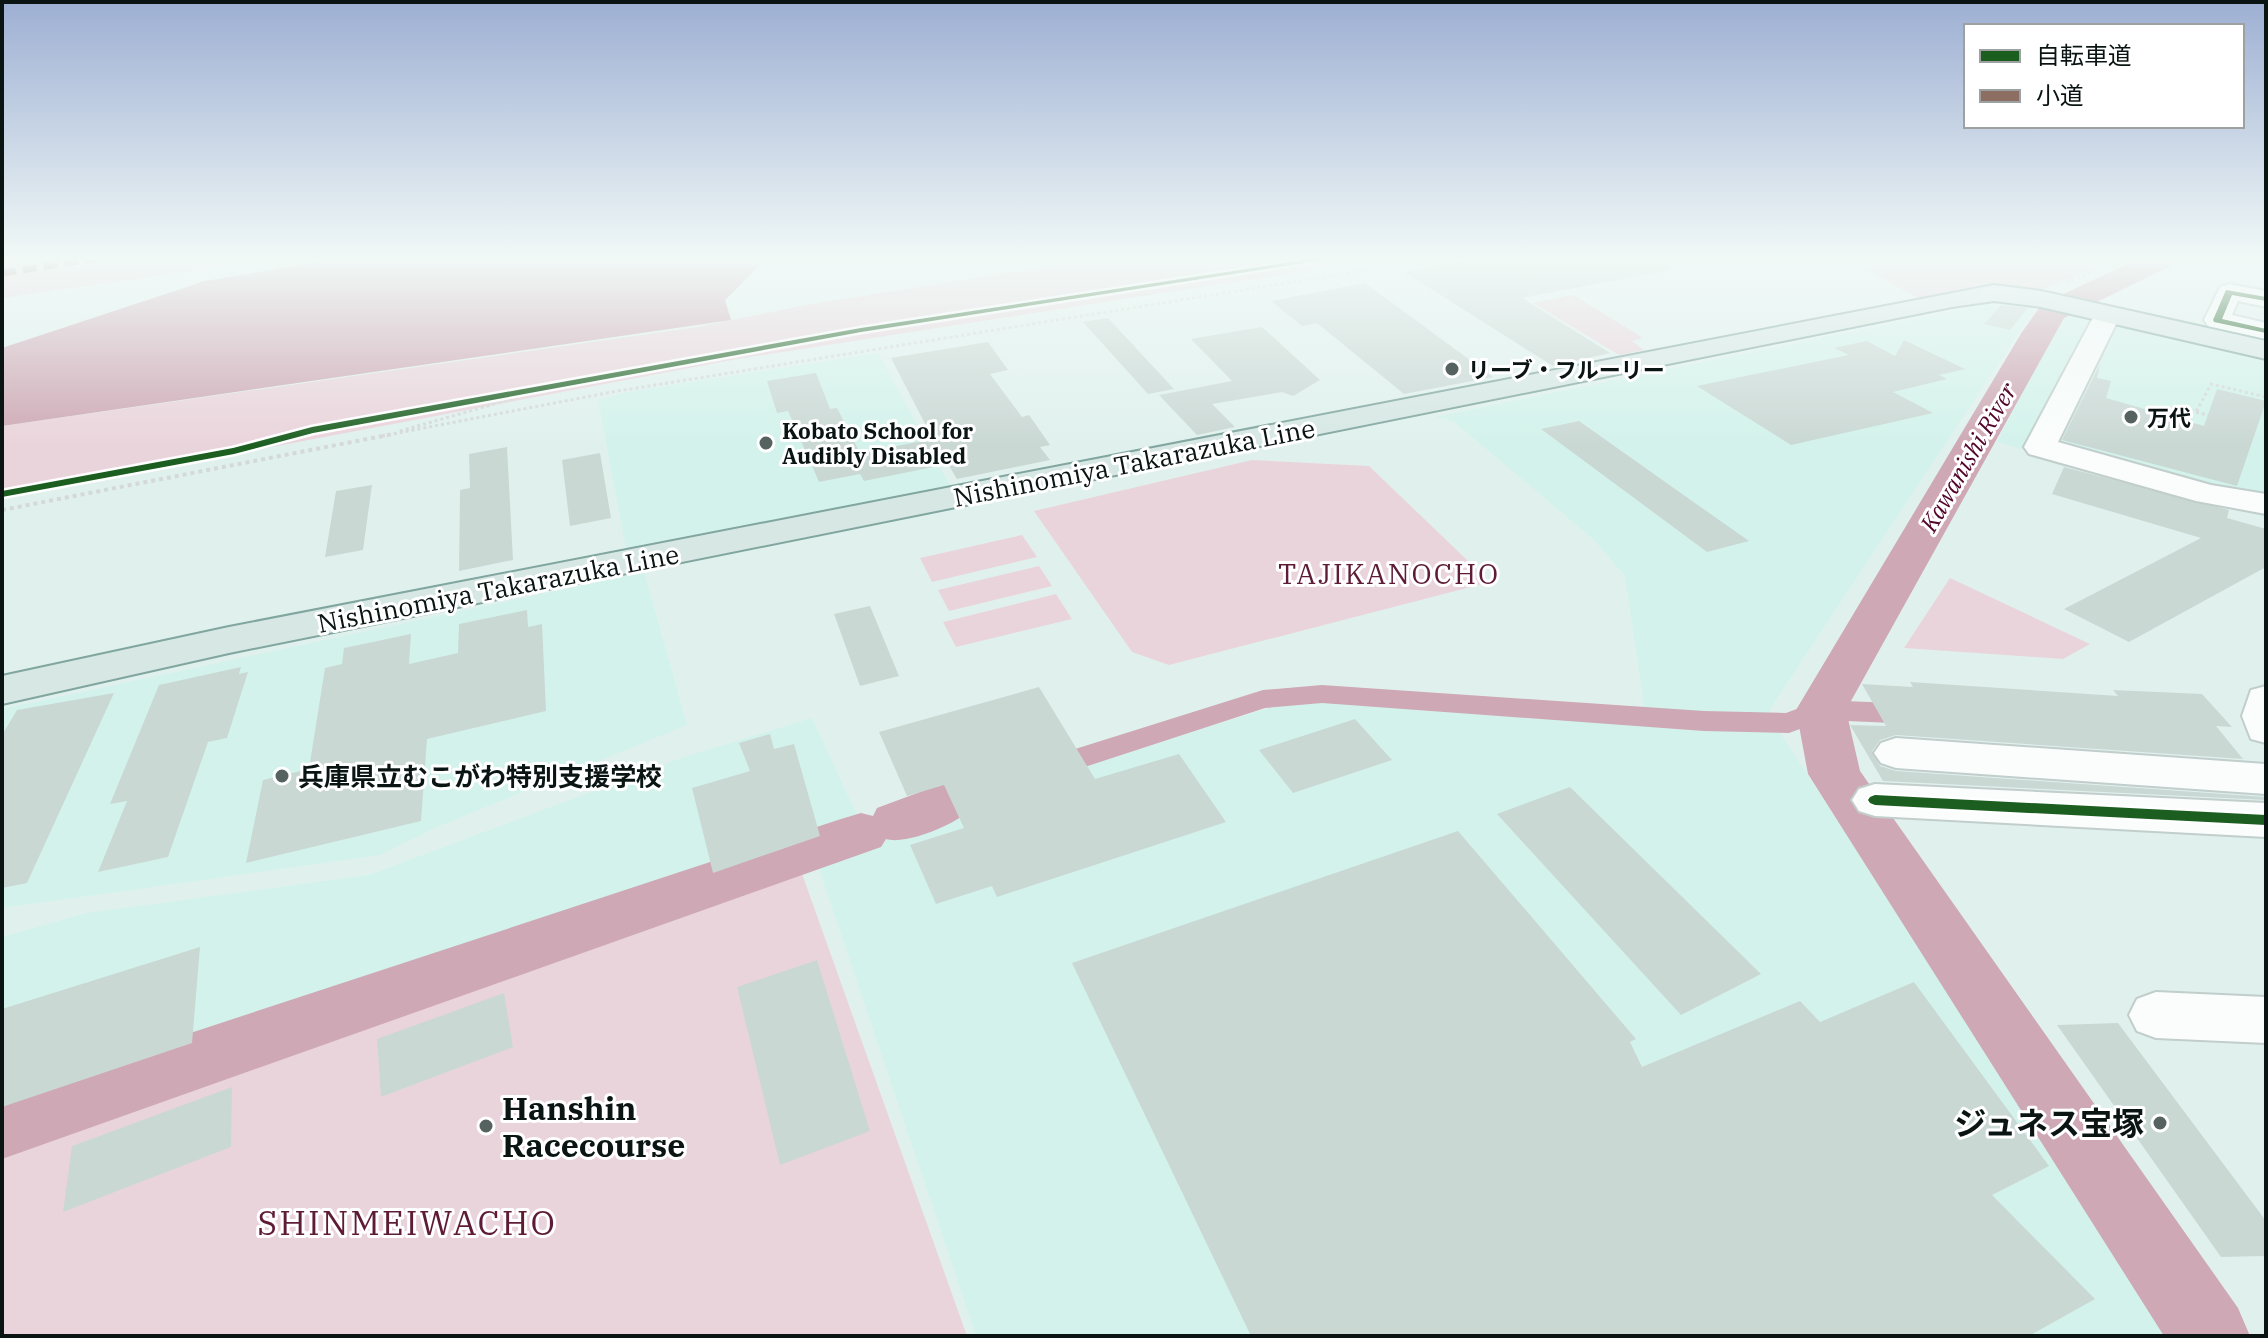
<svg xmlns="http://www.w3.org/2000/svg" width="2268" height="1338" viewBox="0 0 2268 1338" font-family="'IBM Plex Serif','Noto Sans JP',serif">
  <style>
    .built { fill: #d3f2eb }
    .green { fill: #ead4db }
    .water { fill: #cea8b4 }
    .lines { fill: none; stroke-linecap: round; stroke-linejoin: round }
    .canal { fill: #cea8b4; fill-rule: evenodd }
    .river { fill: #cea8b4; fill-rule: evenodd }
    .building { fill: #cad8d4 }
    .minor-casing { stroke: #c1cecb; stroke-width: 4 }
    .major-casing { stroke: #81a59f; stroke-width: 4 }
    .path-far1 { stroke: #d4d9d8; stroke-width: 3; stroke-dasharray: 3 3; stroke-linecap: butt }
    .path { stroke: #d4d9d8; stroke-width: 4; stroke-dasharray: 4 4; stroke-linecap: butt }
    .minor { fill: #fafdfc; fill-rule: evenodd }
    .major { fill: #d6e7e4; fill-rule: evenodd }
    .quiet { stroke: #8d6e63; stroke-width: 7; stroke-dasharray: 14 7; stroke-linecap: butt }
    .cycleway-casing { stroke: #fff; stroke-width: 5 }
    .cycleway { fill: #1b5e20; fill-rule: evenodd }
    .poi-dot { fill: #55625f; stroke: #fff; stroke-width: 3 }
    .labels { text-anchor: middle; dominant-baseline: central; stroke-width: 6; stroke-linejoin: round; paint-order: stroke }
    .far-poi-label { font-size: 22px; font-weight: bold; fill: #0a1513; stroke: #fff; text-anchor: start }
    .far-water-label { font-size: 24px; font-style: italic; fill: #520429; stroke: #fff }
    .street-label { font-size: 26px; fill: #0a1513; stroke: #fff }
    .poi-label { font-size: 26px; font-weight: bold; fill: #0a1513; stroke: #fff; text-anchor: start }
    .neighbourhood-label { font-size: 28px; letter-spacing: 2px; fill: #5d1b35; stroke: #fff }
    .near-poi-label { font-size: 32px; font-weight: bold; fill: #0a1513; stroke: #fff; text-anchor: start }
    .near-neighbourhood-label { font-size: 34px; letter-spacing: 2px; fill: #5d1b35; stroke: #fff }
  </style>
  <rect width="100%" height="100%" fill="#e0f1ed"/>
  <path class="built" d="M2001,301L2037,305L1770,709L1771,719L2176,1336H976L817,863L900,825L1297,699L1647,725L1625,576L1593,539L1453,421L1435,417Z
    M2064,312L2266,360V518L1997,442Z
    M878,353L950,486L626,549L598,400L628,392Z
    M644,572L687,725L437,827L380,855L2,908V709Z
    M812,718L863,828L627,908L631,926L2,1140V937L87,913L369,875L684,757Z"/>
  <path class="green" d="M2,258H287L2,298Z
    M1102,258H1389L737,359L2,498V426L698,327L806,305Z
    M1844,258H2124L2033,293L1987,285L1922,300Z
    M1573,295L1643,338L1632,341L1644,350L1619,355L1533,303Z
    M1252,460L1369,466L1490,582L1169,665L1132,652L1034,511Z
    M1022,535L1037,557L932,582L920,558Z
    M1039,566L1052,586L949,611L938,590Z
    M1950,578L2090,644L2063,659L1904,648Z
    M1056,594L1072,619L956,647L943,622Z
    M801,871L967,1336H2V1154Z"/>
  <path class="water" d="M342,258H767L725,300L731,320L2,426V348L205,281Z"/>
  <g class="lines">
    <path class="canal" d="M1322,685L1704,711L1786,713L1821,700L1916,704L1926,707L1931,714L1926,721L1916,724L1824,720L1789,733L1704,731L1322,703L1265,708L1048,779L1037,775L1033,768L1037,761L1263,690Z"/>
    <path class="river" d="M2141,258H2179L2175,264L2064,318L1846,710L1860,771L2238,1308L2250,1336H2164L1808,774L1796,710L2022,332L2042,304Z
      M955,779L974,784L982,798C970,819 909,846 886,839L881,847L2,1159V1095L841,819L861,813L873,816L877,808Z"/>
  </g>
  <path class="building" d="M1484,258H1670L1671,270L1522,298L1610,353L1553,366L1404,272Z
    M1365,283L1493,377L1404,394L1317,323L1302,326L1271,301Z
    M2001,305L2028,308L2010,330L1984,324Z
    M1108,318L1174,389L1148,394L1083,322Z
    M1262,327L1320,380L1293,396L1282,392L1212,404L1235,427L1197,435L1159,395L1232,381L1191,339Z
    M1904,340L1965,369L1939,375L1947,379L1893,392L1933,413L1791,445L1697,386L1849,355L1834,348L1867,341L1895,356Z
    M988,342L1008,370L990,374L1022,417L1029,415L1050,445L1040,447L1050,460L957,479L948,464L864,481L860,474L819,482L788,411L777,413L767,381L816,373L830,409L837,408L860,453L933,439L891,358Z
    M2100,364L2097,378L2111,381L2106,398L2204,426L2217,389L2266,401L2237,486L2062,440Z
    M1579,421L1685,496L1749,541L1707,552L1541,429Z
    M507,447L513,560L459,571L460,490L470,488L469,454Z
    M600,453L611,518L570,526L562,460Z
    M2064,467L2229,510L2227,518L2266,529V567L2129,642L2064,609L2201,538L2052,494Z
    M372,485L363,550L325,557L336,491Z
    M870,606L899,676L860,686L834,614Z
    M527,610L528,627L542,624L546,711L427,739L421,821L246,863L263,780L309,769L325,668L342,664L344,648L411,634L409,664L458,653L459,624Z
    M241,667L239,674L248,672L227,738L208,742L168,857L98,872L127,801L110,804L159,685Z
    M1910,682L2118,696L2113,690L2202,694L2232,727L2216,726L2243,759L1896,735L1880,740L1872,751L1880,766L1896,771L2266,797V800L1883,781L1850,725L1886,726L1862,684L1913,687Z
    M1039,687L1095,779L1179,754L1226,822L997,897L992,886L936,904L910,845L964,828L944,785L907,796L879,732Z
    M114,693L27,883L2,888V735L17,710Z
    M1355,719L1392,760L1293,793L1259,750Z
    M770,734L774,749L794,744L820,836L713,873L692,788L750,771L739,743Z
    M1570,787L1761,974L1681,1015L1497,814Z
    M1458,831L1636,1039L1630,1042L1642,1067L1800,1001L1820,1022L1914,982L2049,1166L1992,1195L2095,1299L2029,1336H1251L1072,963Z
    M200,947L192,1043L2,1107V1009Z
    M817,960L870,1131L780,1165L737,987Z
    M504,993L513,1047L381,1097L377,1039Z
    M2118,1023L2266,1221V1256L2221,1257L2057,1025Z
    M232,1087L231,1147L63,1212L72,1146Z"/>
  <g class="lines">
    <defs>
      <path id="minor" d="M2229,284L2266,291V307L2238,301L2232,315L2266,323V339L2208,326L2204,320L2220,287Z
        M2108,306L2121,314L2058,442L2211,485L2266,494V514L2196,501L2029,454L2024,447L2095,314Z
        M2266,686V743L2251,739L2242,716L2251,690Z
        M1896,738L2266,764V794L1896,768L1881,763L1874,753L1881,743Z
        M1875,784L2266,803V837L1875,816L1859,811L1852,800L1859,789Z
        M2156,992L2266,997V1043L2156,1038L2137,1031L2129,1015L2137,999Z"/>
      <path id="major" d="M1994,285L2041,291L2266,341V359L2041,307L1994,301L1952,307L229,653L2,704V676L229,627Z"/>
    </defs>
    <use href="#minor" class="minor-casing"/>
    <use href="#major" class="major-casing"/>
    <path class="path-far1" d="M1393,263L1407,258
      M2066,283L2128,258
      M2191,410L2196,412L2211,384L2266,397
      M2196,412L2208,415
      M400,431L568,383
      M382,436L612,392L1440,258"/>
    <path class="path" d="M2,510L393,434"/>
    <use href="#minor" class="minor"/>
    <use href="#major" class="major"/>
    <path class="quiet" d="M2,273L99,258"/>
    <defs>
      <path id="cycleway" d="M1317,258H1336L861,332L313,433L234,454L2,497V491L233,448L312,427L861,328Z
        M2226,290L2266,297V301L2232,295L2222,319L2266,329V333L2214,322L2213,320Z
        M1875,795L2266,815V825L1875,805L1870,803L1868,800L1870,797Z"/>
    </defs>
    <use href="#cycleway" class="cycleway-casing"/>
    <use href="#cycleway" class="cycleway"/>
  </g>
  <linearGradient id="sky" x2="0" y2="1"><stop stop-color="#9dafd3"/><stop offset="0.58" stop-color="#f1f9f7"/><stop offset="1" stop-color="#f1f9f7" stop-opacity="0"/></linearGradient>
  <rect width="2268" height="446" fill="url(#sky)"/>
  <g class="poi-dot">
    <circle cx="1452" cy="369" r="8"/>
    <circle cx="2131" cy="417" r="8"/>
    <circle cx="766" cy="443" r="8"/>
    <circle cx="282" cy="776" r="8"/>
    <circle cx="2160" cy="1123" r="8"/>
    <circle cx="486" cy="1126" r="8"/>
  </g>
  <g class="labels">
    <g class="far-poi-label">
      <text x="1468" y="369">リーブ・フルーリー</text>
      <text x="2147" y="417">万代</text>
      <text x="782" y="430">Kobato School for<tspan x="782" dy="25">Audibly Disabled</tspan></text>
    </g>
    <g class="far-water-label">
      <text transform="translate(1968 457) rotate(-60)">Kawanishi River</text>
    </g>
    <g class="street-label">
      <text transform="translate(1134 462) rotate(-11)">Nishinomiya Takarazuka Line</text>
      <text transform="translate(498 588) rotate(-11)">Nishinomiya Takarazuka Line</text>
    </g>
    <g class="poi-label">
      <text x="298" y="776">兵庫県立むこがわ特別支援学校</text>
    </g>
    <g class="neighbourhood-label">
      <text x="1389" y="573">TAJIKANOCHO</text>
    </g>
    <g class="near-poi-label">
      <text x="502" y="1108">Hanshin<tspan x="502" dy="37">Racecourse</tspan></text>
      <text x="2144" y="1123" text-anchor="end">ジュネス宝塚</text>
    </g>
    <g class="near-neighbourhood-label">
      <text x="407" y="1222">SHINMEIWACHO</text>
    </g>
  </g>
  <rect width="2268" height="1338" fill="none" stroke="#0a1513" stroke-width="8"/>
  <rect x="1964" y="24" width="280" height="104" fill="#ffffff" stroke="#9da1a1" stroke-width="2"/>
  <rect x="1980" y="50" width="40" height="12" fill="#1b5e20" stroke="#9da1a1" stroke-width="2"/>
  <text x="2036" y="64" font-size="24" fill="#0a1513">自転車道</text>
  <rect x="1980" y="90" width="40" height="12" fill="#8d6e63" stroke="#9da1a1" stroke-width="2"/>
  <text x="2036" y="104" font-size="24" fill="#0a1513">小道</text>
</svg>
